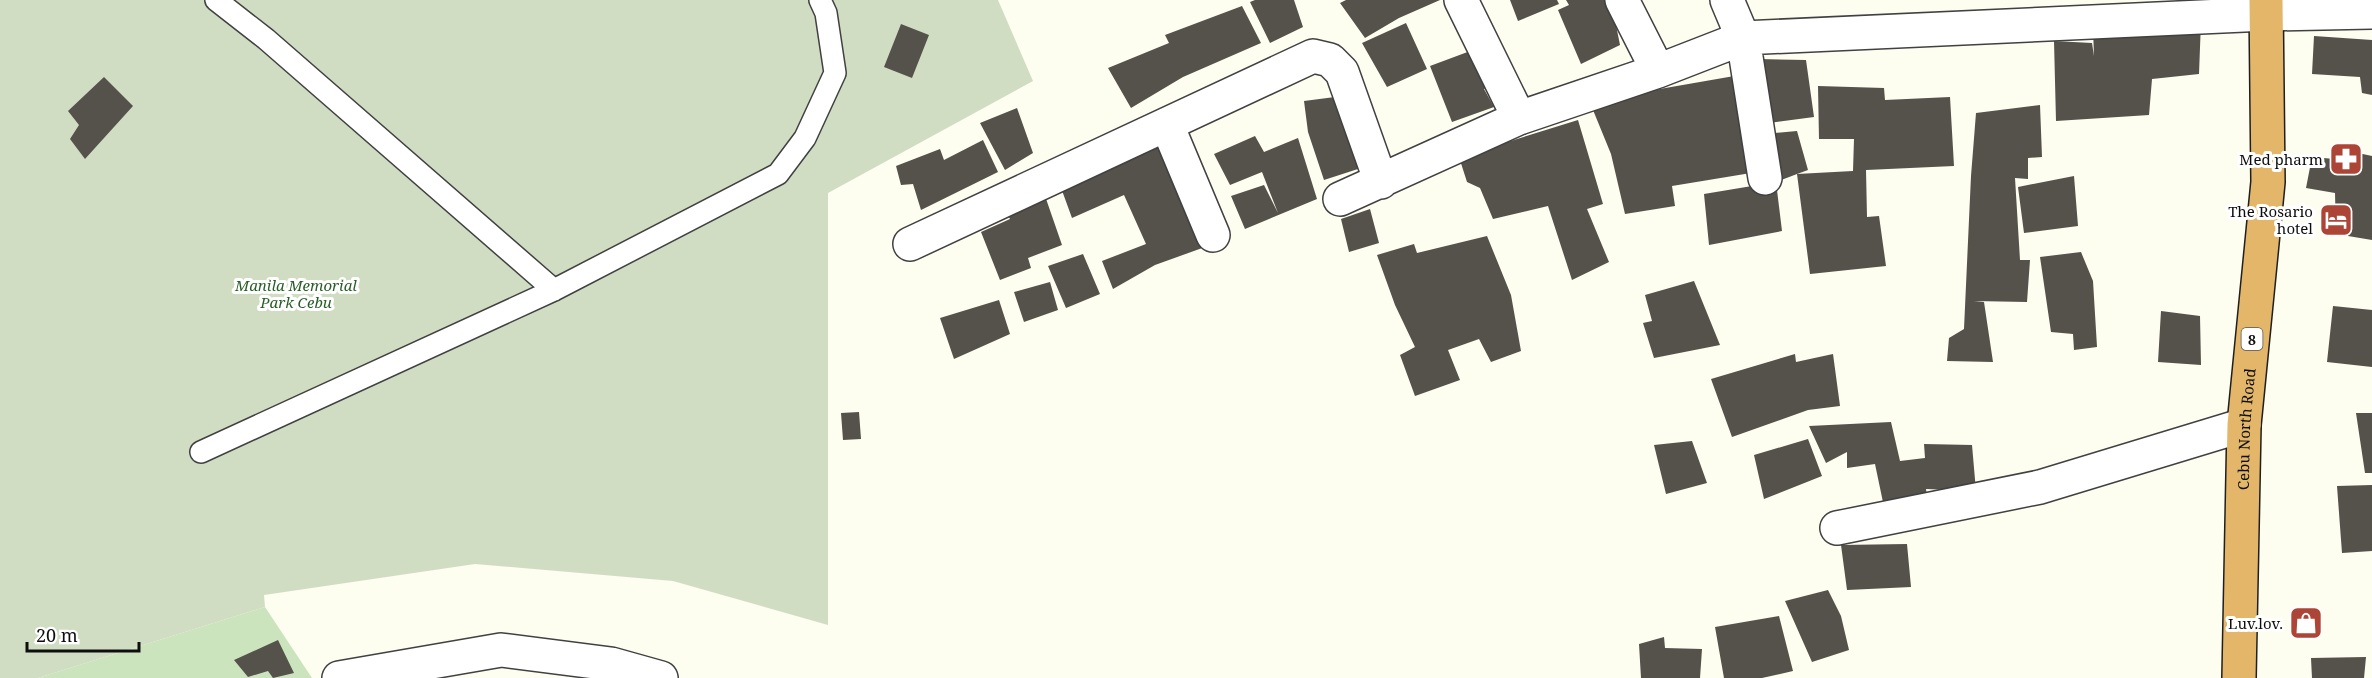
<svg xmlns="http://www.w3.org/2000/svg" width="2372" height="678" viewBox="0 0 2372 678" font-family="'Noto Serif',serif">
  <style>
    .green { fill: #cbe4be }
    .cemetery { fill: #d0ddc3 }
    .building { fill: #55514b }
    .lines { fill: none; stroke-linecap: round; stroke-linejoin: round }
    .lane-casing { stroke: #414141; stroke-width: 24 }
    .street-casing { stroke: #414141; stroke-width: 36 }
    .highway-casing { stroke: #1f1f1f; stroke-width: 36 }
    .lane { stroke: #fff; stroke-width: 21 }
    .street { stroke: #fff; stroke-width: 33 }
    .highway { stroke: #e3b669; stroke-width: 33 }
    .labels { text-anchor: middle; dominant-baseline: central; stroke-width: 6; stroke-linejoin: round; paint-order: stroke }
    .shield { fill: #fff; stroke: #565656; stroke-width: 1.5 }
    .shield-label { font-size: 14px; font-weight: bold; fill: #0e0e0e }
    .poi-label { font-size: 15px; fill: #0e0e0e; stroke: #fff; text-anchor: end }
    .park-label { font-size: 15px; font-style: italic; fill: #285e26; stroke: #fff }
    .street-label { font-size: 15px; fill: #0e0e0e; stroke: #fff }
  </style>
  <rect width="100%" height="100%" fill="#fdfdf0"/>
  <path class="green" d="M265,607L312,678H38Z"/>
  <path class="cemetery" d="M0,0H998L1033,81L828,193V625L673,581L475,564L264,595L265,607L38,678H0Z"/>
  <path class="building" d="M1255,0H1294L1303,27L1270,43L1250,2Z
    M1346,0H1440L1399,18L1365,38L1340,3Z
    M1510,0H1557L1559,4L1518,21Z
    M1566,0H1605L1615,20L1620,45L1581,64L1558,10L1569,5Z
    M1242,6L1261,43L1183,77L1131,108L1108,68L1169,43L1165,35Z
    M2201,21L2199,74L2152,79L2149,115L2056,121L2054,41L2092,43L2094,56L2093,29Z
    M1406,23L1427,69L1387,87L1362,43Z
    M901,24L929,35L912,78L884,67Z
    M2314,36L2372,40V95L2362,93L2360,77L2312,74Z
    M1481,47L1497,82L1484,89L1494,107L1452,122L1430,66Z
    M1759,59L1806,60L1814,117L1761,124Z
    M1740,75L1757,172L1672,186L1675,206L1625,214L1611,154L1593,110L1654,90Z
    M104,77L133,106L85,159L70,139L79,125L68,111Z
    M1818,86L1884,88L1885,100L1950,97L1954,166L1866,170L1867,217L1879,216L1886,266L1810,274L1797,174L1776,182L1764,134L1797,131L1808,170L1797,174L1853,171L1854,139H1819Z
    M1335,97L1361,168L1324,180L1308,132L1304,101Z
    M2040,105L2042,157L2028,158V179L2015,178L2020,260H2030L2027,302L1974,301L1984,302L1993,362L1947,361L1949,338L1964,329L1971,176L1976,113Z
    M1017,108L1033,153L1005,170L980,123Z
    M1578,120L1603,204L1587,209L1609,262L1572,280L1548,206L1493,219L1480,188L1467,182L1459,157Z
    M1255,136L1264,152L1298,138L1317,199L1245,229L1231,196L1264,185L1278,213L1262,172L1230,185L1214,154Z
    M1168,137L1205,247L1155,265L1113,289L1102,261L1146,244L1124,195L1072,218L1060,185Z
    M983,140L998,172L921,210L913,184L901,185L896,166L940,149L944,160Z
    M2358,153L2372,156V240L2336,234L2335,193L2306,188L2312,157L2357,161Z
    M2074,176L2078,226L2024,233L2018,187Z
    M1776,182L1782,231L1709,245L1704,194Z
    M1044,193L1062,245L1028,258L1031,268L1000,280L981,232L1010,219L1002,205Z
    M1370,209L1379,243L1349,252L1341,219Z
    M1487,236L1511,295L1521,351L1491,362L1479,339L1448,350L1460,380L1415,396L1400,355L1415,347L1395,305L1377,255L1414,244L1417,253Z
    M2081,252L2093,281L2097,347L2074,350L2073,334L2051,332L2040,257Z
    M1083,254L1100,294L1066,308L1048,266Z
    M1694,281L1720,345L1654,358L1643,323L1652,321L1645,295Z
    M1050,282L1058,310L1024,322L1014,292Z
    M999,300L1010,334L954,359L940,318Z
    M2333,306L2372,310V367L2327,362Z
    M2161,311L2200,316L2201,365L2158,362Z
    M1795,354L1796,362L1833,354L1840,406L1808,410L1732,437L1711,379Z
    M859,412L861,439L843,440L841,413Z
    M2356,413H2372V473H2365Z
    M1891,422L1900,461L1925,458L1924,444L1972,445L1976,491L1926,489L1928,505L1884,507L1875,464L1847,468V452L1826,463L1809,426Z
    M1808,439L1822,476L1764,499L1754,455Z
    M1692,441L1707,483L1666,494L1654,445Z
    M2372,485V551L2342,553L2337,486Z
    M1907,544L1911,587L1847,590L1841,545Z
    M1828,590L1841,616L1849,650L1812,662L1785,601Z
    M1779,616L1793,671L1762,678H1724L1715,627Z
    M1664,637L1665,648L1702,649L1700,678H1641L1639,644Z
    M278,640L294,673L273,678L268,671L248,677L234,660Z
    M2366,657L2364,678H2312L2311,658Z"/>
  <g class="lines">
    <defs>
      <path id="lane" d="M216,0L266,39L554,290
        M201,452L554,290L778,174L805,138L835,73L826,13L820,0"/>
      <path id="street" d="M1461,0L1519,118
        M1622,0L1658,71
        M1727,0L1743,38L1765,178
        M1167,125L1213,235
        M1340,199L1519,118L1658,71L1743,38L2266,14L2372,12
        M910,244L1313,56L1330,60L1342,72L1381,182
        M1837,528L2040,487L2244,425
        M339,678L501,650L611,664L661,678"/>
      <g id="highway">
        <path id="s1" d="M2239,678L2244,425L2268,182L2266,0"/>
      </g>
    </defs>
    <use href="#lane" class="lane-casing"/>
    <use href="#street" class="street-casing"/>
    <use href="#highway" class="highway-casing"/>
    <use href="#lane" class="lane"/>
    <use href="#street" class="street"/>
    <use href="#highway" class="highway"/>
  </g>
  <defs>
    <symbol id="pharmacy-square" viewBox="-11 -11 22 22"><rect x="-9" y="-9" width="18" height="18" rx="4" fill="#ad4536" stroke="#fff"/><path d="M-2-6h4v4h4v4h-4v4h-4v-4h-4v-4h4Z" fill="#fff"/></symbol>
    <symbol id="hotel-square" viewBox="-11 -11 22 22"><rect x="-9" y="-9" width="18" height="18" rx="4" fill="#ad4536" stroke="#fff"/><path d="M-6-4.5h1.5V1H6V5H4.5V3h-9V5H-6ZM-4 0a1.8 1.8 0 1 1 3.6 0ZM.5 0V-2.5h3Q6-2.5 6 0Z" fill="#fff"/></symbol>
    <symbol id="shop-square" viewBox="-11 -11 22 22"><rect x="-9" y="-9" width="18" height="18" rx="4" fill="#ad4536" stroke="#fff"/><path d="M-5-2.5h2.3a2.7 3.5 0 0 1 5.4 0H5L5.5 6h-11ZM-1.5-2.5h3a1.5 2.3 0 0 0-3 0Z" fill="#fff"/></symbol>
  </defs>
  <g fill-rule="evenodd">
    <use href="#pharmacy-square" x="2327" y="140" width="38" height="38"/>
    <use href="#hotel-square" x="2317" y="201" width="38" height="38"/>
    <use href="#shop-square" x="2287" y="604" width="38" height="38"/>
  </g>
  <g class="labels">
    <rect class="shield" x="2241.5" y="328" width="21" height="22" rx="4.5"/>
    <g class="shield-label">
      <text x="2252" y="339">8</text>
    </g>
    <g class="poi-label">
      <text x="2323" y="159">Med pharm</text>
      <text x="2313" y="211">The Rosario<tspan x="2313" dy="17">hotel</tspan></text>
      <text x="2283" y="623">Luv.lov.</text>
    </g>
    <g class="park-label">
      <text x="296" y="285">Manila Memorial<tspan x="296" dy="17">Park Cebu</tspan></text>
    </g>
    <g class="street-label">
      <text stroke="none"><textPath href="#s1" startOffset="249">Cebu North Road</textPath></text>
    </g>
  </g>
  <path d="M27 642v9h112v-9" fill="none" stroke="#0e0e0e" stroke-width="3"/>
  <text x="36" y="642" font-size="18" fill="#0e0e0e" stroke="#ffffff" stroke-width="4.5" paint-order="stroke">20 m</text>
</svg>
